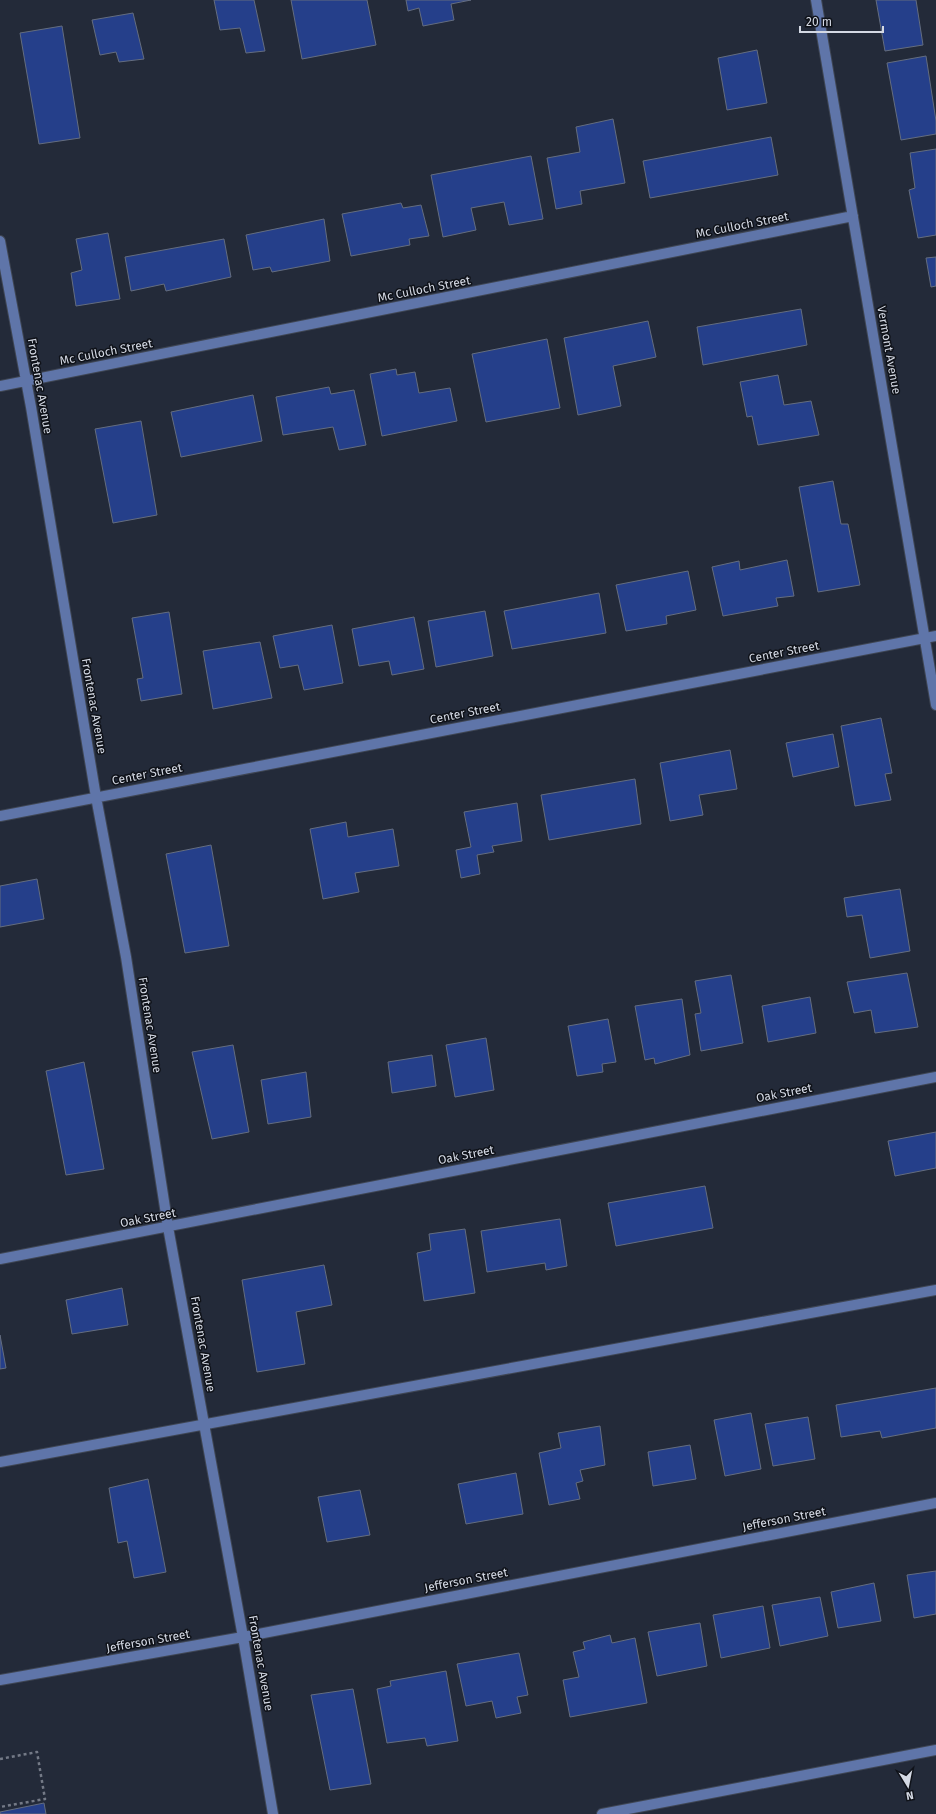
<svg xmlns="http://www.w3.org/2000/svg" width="936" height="1814" viewBox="0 0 936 1814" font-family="'Fira Sans',sans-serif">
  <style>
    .building { fill: #253f8a; stroke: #646d7f }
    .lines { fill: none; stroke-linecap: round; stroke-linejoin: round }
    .minor-casing { stroke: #3f4654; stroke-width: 12 }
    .path { stroke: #747a87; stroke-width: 2.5; stroke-dasharray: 3 3; stroke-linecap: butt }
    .minor { stroke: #5f75a9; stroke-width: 10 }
    .labels { text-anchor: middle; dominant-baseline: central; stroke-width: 3; stroke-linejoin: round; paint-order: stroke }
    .street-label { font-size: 12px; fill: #d4d9e4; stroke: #0f1219 }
  </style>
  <rect width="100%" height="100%" fill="#232a39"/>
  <path class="building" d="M214,0H254L265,51L246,53L240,28L220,30Z
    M291,0H367L376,45L302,59Z
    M406,0H471L451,4L454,20L423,26L419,8L408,11Z
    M876,0H916L923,45L885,51Z
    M133,13L144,59L119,62L116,52L100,55L92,20Z
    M62,26L80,138L39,144L20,33Z
    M757,50L767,103L727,110L718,58Z
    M926,56L936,121V134L901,140L887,63Z
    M613,119L625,183L580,191L582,204L556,209L547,158L580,152L576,127Z
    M771,137L778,175L650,198L643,161Z
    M936,149V235L918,238L909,190L915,188L910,153Z
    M531,156L543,219L509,225L504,202L471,208L476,230L443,237L431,175Z
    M401,203L403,208L421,205L429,236L409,239L410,245L351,256L342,214Z
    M324,219L330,261L272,272L270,267L253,270L246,235Z
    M108,233L120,299L76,306L71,273L82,270L76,239Z
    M224,239L231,277L166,291L164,284L131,291L125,257Z
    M936,257V286L931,287L926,258Z
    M801,309L807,345L703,365L697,327Z
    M648,321L656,357L613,366L621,406L578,415L564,338Z
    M547,339L560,408L486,422L472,354Z
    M396,369L397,375L415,372L419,393L450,388L457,421L382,436L370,374Z
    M778,375L784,405L811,401L819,435L758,445L752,416L747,417L740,382Z
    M329,387L331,394L354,390L366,445L339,450L333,427L283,435L276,397Z
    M253,395L262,441L181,457L171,412Z
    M141,421L157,515L113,523L95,429Z
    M833,481L841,524H848L860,585L818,592L799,487Z
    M787,560L794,596L776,598L778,606L723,616L712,567L739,561L740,570Z
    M688,571L696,610L666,616L667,624L626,631L616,585Z
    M599,593L606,633L512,649L504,611Z
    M485,611L493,656L436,667L428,621Z
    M169,612L182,694L141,701L137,679L143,678L132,618Z
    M414,617L424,669L392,675L389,661L359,666L352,629Z
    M332,625L343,683L304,690L298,665L280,668L273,636Z
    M260,642L272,698L213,709L203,651Z
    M881,718L892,773L885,774L891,800L855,806L841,726Z
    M833,734L839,767L793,777L786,743Z
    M730,750L737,789L699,795L703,815L670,821L660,763Z
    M635,779L641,824L549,840L541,795Z
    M517,803L522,841L492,846L494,852L477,855L480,874L461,878L456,850L471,847L464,812Z
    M346,822L348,837L393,829L399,866L355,873L359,892L323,899L310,829Z
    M211,845L229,946L185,953L166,854Z
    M37,879L44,919L0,927V886Z
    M900,889L910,951L870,958L862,915L847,917L844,898Z
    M907,973L918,1027L875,1033L871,1010L854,1013L847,982Z
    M731,975L743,1043L701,1051L695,1014L701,1013L695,981Z
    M810,997L816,1033L768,1042L762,1006Z
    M682,999L690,1055L655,1064L654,1058L645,1060L635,1006Z
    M608,1019L616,1062L602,1064L603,1072L577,1076L568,1026Z
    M486,1038L494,1090L455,1097L446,1045Z
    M233,1045L249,1132L212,1139L192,1052Z
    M432,1055L436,1086L392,1093L388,1062Z
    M84,1062L104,1169L66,1175L46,1071Z
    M306,1072L311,1117L268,1124L261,1080Z
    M936,1132V1168L895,1176L888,1141Z
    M705,1186L713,1228L616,1246L608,1203Z
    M560,1219L567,1266L546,1270L545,1263L487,1272L481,1231Z
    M465,1229L475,1293L424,1301L417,1253L431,1250L429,1234Z
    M324,1265L332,1305L296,1312L305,1364L257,1372L242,1280Z
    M122,1288L128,1325L72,1334L66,1300Z
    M0,1335L6,1368L0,1369Z
    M936,1388V1428L882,1438L880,1431L841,1437L836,1405Z
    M751,1413L761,1469L725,1476L714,1420Z
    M808,1417L815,1459L773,1466L765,1424Z
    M600,1426L605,1465L580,1470L583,1481L576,1483L580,1499L549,1505L539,1453L561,1448L558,1433Z
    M690,1445L696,1479L653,1486L648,1452Z
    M516,1473L523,1514L466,1524L458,1484Z
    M148,1479L166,1572L134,1578L127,1541L118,1543L109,1488Z
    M360,1490L370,1535L327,1542L318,1497Z
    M936,1571V1614L914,1618L907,1575Z
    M874,1583L881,1621L838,1628L831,1592Z
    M820,1597L828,1636L780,1646L772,1605Z
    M763,1606L770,1648L721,1658L713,1615Z
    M700,1623L707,1666L657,1676L648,1632Z
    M610,1635L612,1643L635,1638L647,1703L570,1717L563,1680L579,1677L573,1652L585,1649L583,1642Z
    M519,1653L528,1695L517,1697L521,1713L496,1718L492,1701L466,1706L457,1664Z
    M446,1671L458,1741L427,1746L425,1738L387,1743L377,1689L391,1686L390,1681Z
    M353,1689L371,1784L330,1790L311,1695Z
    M44,1803L46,1814H0V1812Z"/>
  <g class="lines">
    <defs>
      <path id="minor" d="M816,0L936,705
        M0,241L31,407L96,797L126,957L168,1227L243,1637L273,1814
        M0,386L853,216
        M0,816L936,636
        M0,1259L936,1077
        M0,1462L936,1290
        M0,1680L243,1637L936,1503
        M602,1814L936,1750"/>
    </defs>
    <use href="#minor" class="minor-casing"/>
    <path class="path" d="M0,1759L37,1752L45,1799L0,1807"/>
    <use href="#minor" class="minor"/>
  </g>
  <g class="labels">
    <g class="street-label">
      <text transform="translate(742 225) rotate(-11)">Mc Culloch Street</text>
      <text transform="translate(424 289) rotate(-11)">Mc Culloch Street</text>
      <text transform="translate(889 350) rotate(80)">Vermont Avenue</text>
      <text transform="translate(106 352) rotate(-11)">Mc Culloch Street</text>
      <text transform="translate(40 386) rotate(80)">Frontenac Avenue</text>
      <text transform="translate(784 652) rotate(-11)">Center Street</text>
      <text transform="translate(94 706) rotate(80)">Frontenac Avenue</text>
      <text transform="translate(465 713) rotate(-11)">Center Street</text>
      <text transform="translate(147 774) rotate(-11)">Center Street</text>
      <text transform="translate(150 1025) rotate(81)">Frontenac Avenue</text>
      <text transform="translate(784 1093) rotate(-11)">Oak Street</text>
      <text transform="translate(466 1155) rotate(-11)">Oak Street</text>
      <text transform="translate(148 1218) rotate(-11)">Oak Street</text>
      <text transform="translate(203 1344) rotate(80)">Frontenac Avenue</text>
      <text transform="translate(784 1519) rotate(-11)">Jefferson Street</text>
      <text transform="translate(466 1580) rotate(-11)">Jefferson Street</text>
      <text transform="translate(148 1641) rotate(-10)">Jefferson Street</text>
      <text transform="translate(261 1663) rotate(80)">Frontenac Avenue</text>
    </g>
  </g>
  <g transform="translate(908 1786) rotate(170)" stroke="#0f1219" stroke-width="3" paint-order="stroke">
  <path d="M0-3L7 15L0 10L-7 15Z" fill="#d4d9e4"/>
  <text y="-6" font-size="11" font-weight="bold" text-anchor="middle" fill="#d4d9e4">N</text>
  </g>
  <path d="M800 26v6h83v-6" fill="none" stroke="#d4d9e4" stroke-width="2"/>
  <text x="806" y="26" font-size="12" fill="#d4d9e4" stroke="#0f1219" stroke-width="3" paint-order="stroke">20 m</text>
</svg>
